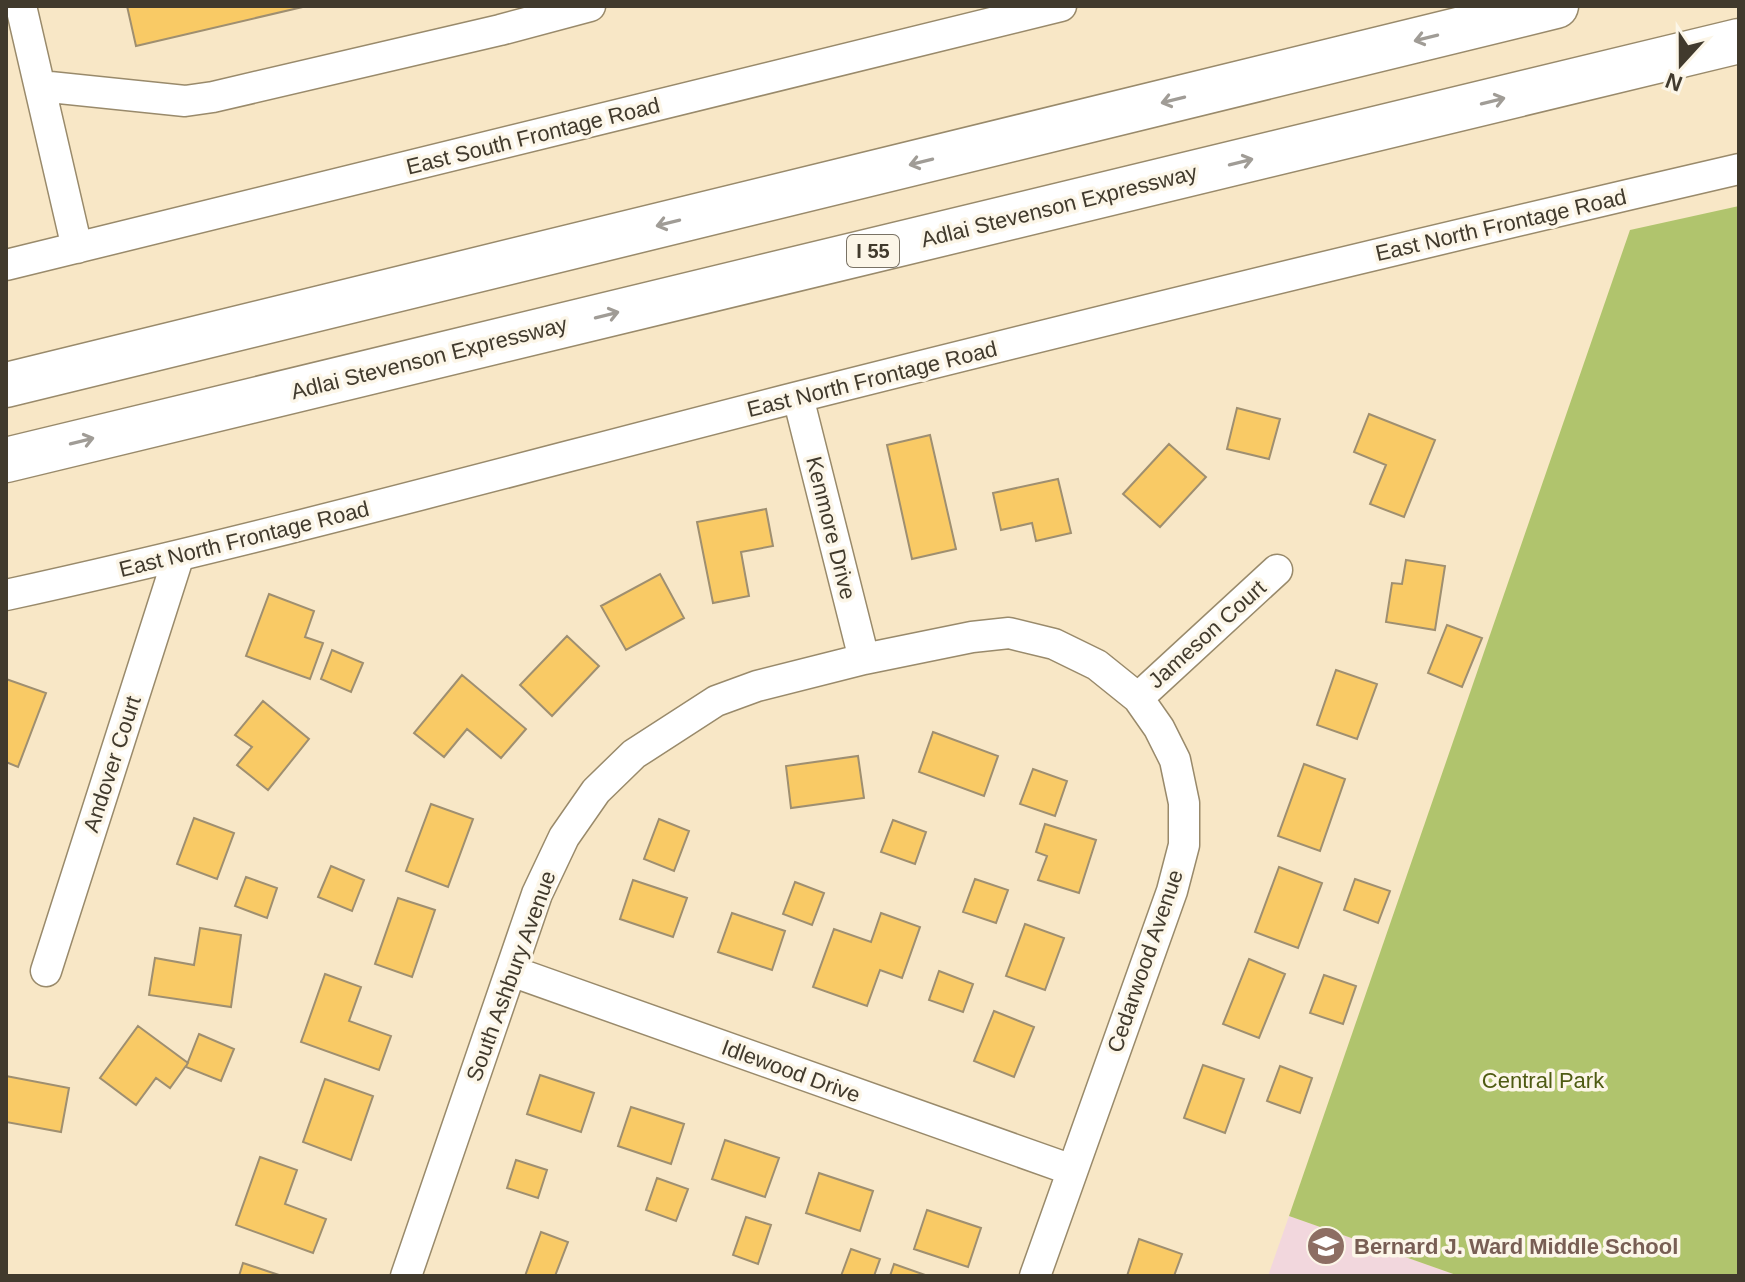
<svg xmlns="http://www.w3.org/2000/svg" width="1745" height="1282" viewBox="0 0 1745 1282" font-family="Helvetica,sans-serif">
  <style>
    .education { fill: #f2d7dd }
    .green { fill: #b0c46d }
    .building { fill: #f9ca65; stroke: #9f8f70; stroke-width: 2 }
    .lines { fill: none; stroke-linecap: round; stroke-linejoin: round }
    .minor-casing { stroke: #998a6b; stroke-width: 33 }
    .highway-casing { stroke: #998a6b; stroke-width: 47 }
    .minor { stroke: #fff; stroke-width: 30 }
    .highway { stroke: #fff; stroke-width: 44 }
    .oneway { stroke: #a09c96 }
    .labels { text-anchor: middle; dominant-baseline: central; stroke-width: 7; stroke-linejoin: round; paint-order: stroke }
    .shield { fill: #fcf6e8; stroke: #797265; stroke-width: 2 }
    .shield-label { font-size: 20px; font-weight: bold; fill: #413a2d }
    .street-label { font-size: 22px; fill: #413a2d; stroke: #fcf6e8 }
    .park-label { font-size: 22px; fill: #4e5b12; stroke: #fcf6e8 }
    .education-label { font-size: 22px; font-weight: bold; fill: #785e54; stroke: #fcf6e8; text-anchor: start }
  </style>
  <rect width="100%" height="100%" fill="#f8e7c6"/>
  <path class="education" d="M1289,1216L1459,1276H1268Z"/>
  <path class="green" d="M1739,206V1276H1459L1289,1216L1630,230Z"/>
  <path class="building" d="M127,6H307L136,46Z
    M1237,408L1280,419L1269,459L1227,449Z
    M1369,414L1435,440L1404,517L1370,504L1386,465L1354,452Z
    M930,435L956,549L912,559L887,445Z
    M1169,444L1206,477L1160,527L1123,494Z
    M1058,479L1071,533L1036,541L1032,523L1001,530L993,493Z
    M766,509L773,546L741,552L749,596L713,603L697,522Z
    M1406,560L1445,566L1435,630L1386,622L1392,583L1402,584Z
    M660,574L684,618L626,650L601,606Z
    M269,594L314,611L305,637L323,643L310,679L246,656Z
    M1447,625L1482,638L1462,687L1428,673Z
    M567,636L599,666L552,716L520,685Z
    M332,650L363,663L351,692L321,679Z
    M1336,670L1377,684L1357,739L1317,725Z
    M462,675L526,729L501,758L467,729L444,757L414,733Z
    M6,679L46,693L18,767L6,762Z
    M263,701L309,739L268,790L237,765L252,747L235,735Z
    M933,732L998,756L984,796L919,772Z
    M858,756L864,798L791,808L786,766Z
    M1304,764L1345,779L1320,851L1278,836Z
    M1033,769L1067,781L1055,816L1020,804Z
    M431,804L473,819L448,887L406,871Z
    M194,818L234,833L217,879L177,864Z
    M659,819L689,831L674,871L644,859Z
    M893,820L926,832L915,864L881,852Z
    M1045,824L1096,840L1079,893L1038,880L1047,856L1036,852Z
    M331,866L364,880L352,911L318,897Z
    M1279,867L1322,883L1298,948L1255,932Z
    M246,877L277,888L267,918L235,906Z
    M975,879L1008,890L996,923L963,912Z
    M1355,879L1390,891L1378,923L1344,910Z
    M633,880L687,898L673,937L620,919Z
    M795,882L824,893L812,925L783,914Z
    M398,898L435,910L412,977L375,964Z
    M732,913L785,931L772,970L718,952Z
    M881,913L920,927L902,978L880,970L867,1006L813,987L834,929L871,942Z
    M1025,924L1064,938L1045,990L1006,976Z
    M200,928L241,935L231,1007L149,995L155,958L194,965Z
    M1249,959L1285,974L1259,1038L1223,1024Z
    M939,971L973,984L963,1012L929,1000Z
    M325,974L361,987L349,1021L391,1036L379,1070L301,1042Z
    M1324,975L1356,986L1343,1024L1310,1013Z
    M994,1011L1034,1027L1014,1077L974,1061Z
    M138,1026L188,1063L170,1088L156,1078L136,1105L100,1078Z
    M199,1034L234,1049L221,1081L186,1067Z
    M1203,1065L1244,1079L1225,1133L1184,1118Z
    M1280,1066L1312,1078L1300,1113L1267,1101Z
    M540,1075L594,1093L581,1132L527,1114Z
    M6,1076L69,1088L61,1132L6,1122Z
    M325,1079L373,1096L351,1160L303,1142Z
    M631,1107L684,1124L671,1164L618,1146Z
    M725,1140L779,1158L765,1197L712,1179Z
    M260,1157L297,1170L285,1204L326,1219L313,1253L236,1225Z
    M516,1160L547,1170L538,1198L507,1188Z
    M819,1173L873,1191L860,1231L806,1213Z
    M657,1178L688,1189L676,1221L646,1210Z
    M927,1210L981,1228L968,1267L914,1249Z
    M746,1217L771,1225L758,1264L733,1255Z
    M541,1232L568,1242L555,1276H525Z
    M1139,1239L1182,1254L1174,1276H1127Z
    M851,1249L880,1259L874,1276H841Z
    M243,1263L282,1276H239Z
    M894,1264L928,1276H890Z"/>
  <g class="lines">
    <defs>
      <path id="minor" d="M21,6L77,248
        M40,86L185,101L213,97L500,30L590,6
        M6,265L1061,6
        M798,397L864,659
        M6,595C272,537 534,464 798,397C1111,318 1424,242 1739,169
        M1138,698L1277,570
        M46,971L178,558
        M511,971L1072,1170
        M406,1276L537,894L564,837L596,791L634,754L716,701L757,686L864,659L972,637L1009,633L1054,644L1097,665L1138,698L1159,728L1175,760L1184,803V845L1172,891L1035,1276"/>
      <path id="highway" d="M6,385L1556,6
        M6,460L1739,41"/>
    </defs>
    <use href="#minor" class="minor-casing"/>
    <use href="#highway" class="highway-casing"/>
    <use href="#minor" class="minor"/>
    <use href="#highway" class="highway"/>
  </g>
  <defs><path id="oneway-shaft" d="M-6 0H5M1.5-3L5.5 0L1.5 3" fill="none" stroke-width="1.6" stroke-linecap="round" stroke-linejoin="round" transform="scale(2)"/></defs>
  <g class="oneway">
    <use href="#oneway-shaft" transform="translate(1426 38) rotate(166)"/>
    <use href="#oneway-shaft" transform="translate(1173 100) rotate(166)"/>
    <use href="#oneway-shaft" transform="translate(1493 101) rotate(-14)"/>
    <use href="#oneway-shaft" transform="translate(921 162) rotate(166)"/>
    <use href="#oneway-shaft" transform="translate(1241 162) rotate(-14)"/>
    <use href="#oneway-shaft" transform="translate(668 223) rotate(166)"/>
    <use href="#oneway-shaft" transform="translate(607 315) rotate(-14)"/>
    <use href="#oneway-shaft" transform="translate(82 441) rotate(-14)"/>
  </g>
  <defs>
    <symbol id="school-disc" viewBox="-11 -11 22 22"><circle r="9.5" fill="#8d6e63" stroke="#fcf6e8"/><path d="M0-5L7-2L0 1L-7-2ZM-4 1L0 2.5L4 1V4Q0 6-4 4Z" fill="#fff"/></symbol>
  </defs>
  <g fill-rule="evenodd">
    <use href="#school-disc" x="1304" y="1224" width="44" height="44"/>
  </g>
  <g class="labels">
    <rect class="shield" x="847" y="235" width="52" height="32" rx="6"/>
    <g class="shield-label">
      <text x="873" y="251">I 55</text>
    </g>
    <g class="street-label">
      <text transform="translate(533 136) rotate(-14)">East South Frontage Road</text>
      <text transform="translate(1059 206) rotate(-14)">Adlai Stevenson Expressway</text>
      <text transform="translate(1501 225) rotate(-13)">East North Frontage Road</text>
      <text transform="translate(429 358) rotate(-14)">Adlai Stevenson Expressway</text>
      <text transform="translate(872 379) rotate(-14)">East North Frontage Road</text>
      <text transform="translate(831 528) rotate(76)">Kenmore Drive</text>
      <text transform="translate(244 539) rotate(-14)">East North Frontage Road</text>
      <text transform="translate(1207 634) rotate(-42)">Jameson Court</text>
      <text transform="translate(112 764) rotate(-72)">Andover Court</text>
      <text transform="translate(1145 961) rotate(-71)">Cedarwood Avenue</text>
      <text transform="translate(511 976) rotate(-70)">South Ashbury Avenue</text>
      <text transform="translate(791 1071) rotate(20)">Idlewood Drive</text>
    </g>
    <g class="park-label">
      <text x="1543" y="1080">Central Park</text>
    </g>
    <g class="education-label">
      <text x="1354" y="1246">Bernard J. Ward Middle School</text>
    </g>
  </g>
  <rect width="1745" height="1282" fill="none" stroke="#413a2d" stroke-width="16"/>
  <g transform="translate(1681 64) rotate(201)" stroke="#fcf6e8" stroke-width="6" paint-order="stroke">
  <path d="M0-6L14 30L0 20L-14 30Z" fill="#413a2d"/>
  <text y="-12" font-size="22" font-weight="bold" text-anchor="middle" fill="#413a2d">N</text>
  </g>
</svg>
